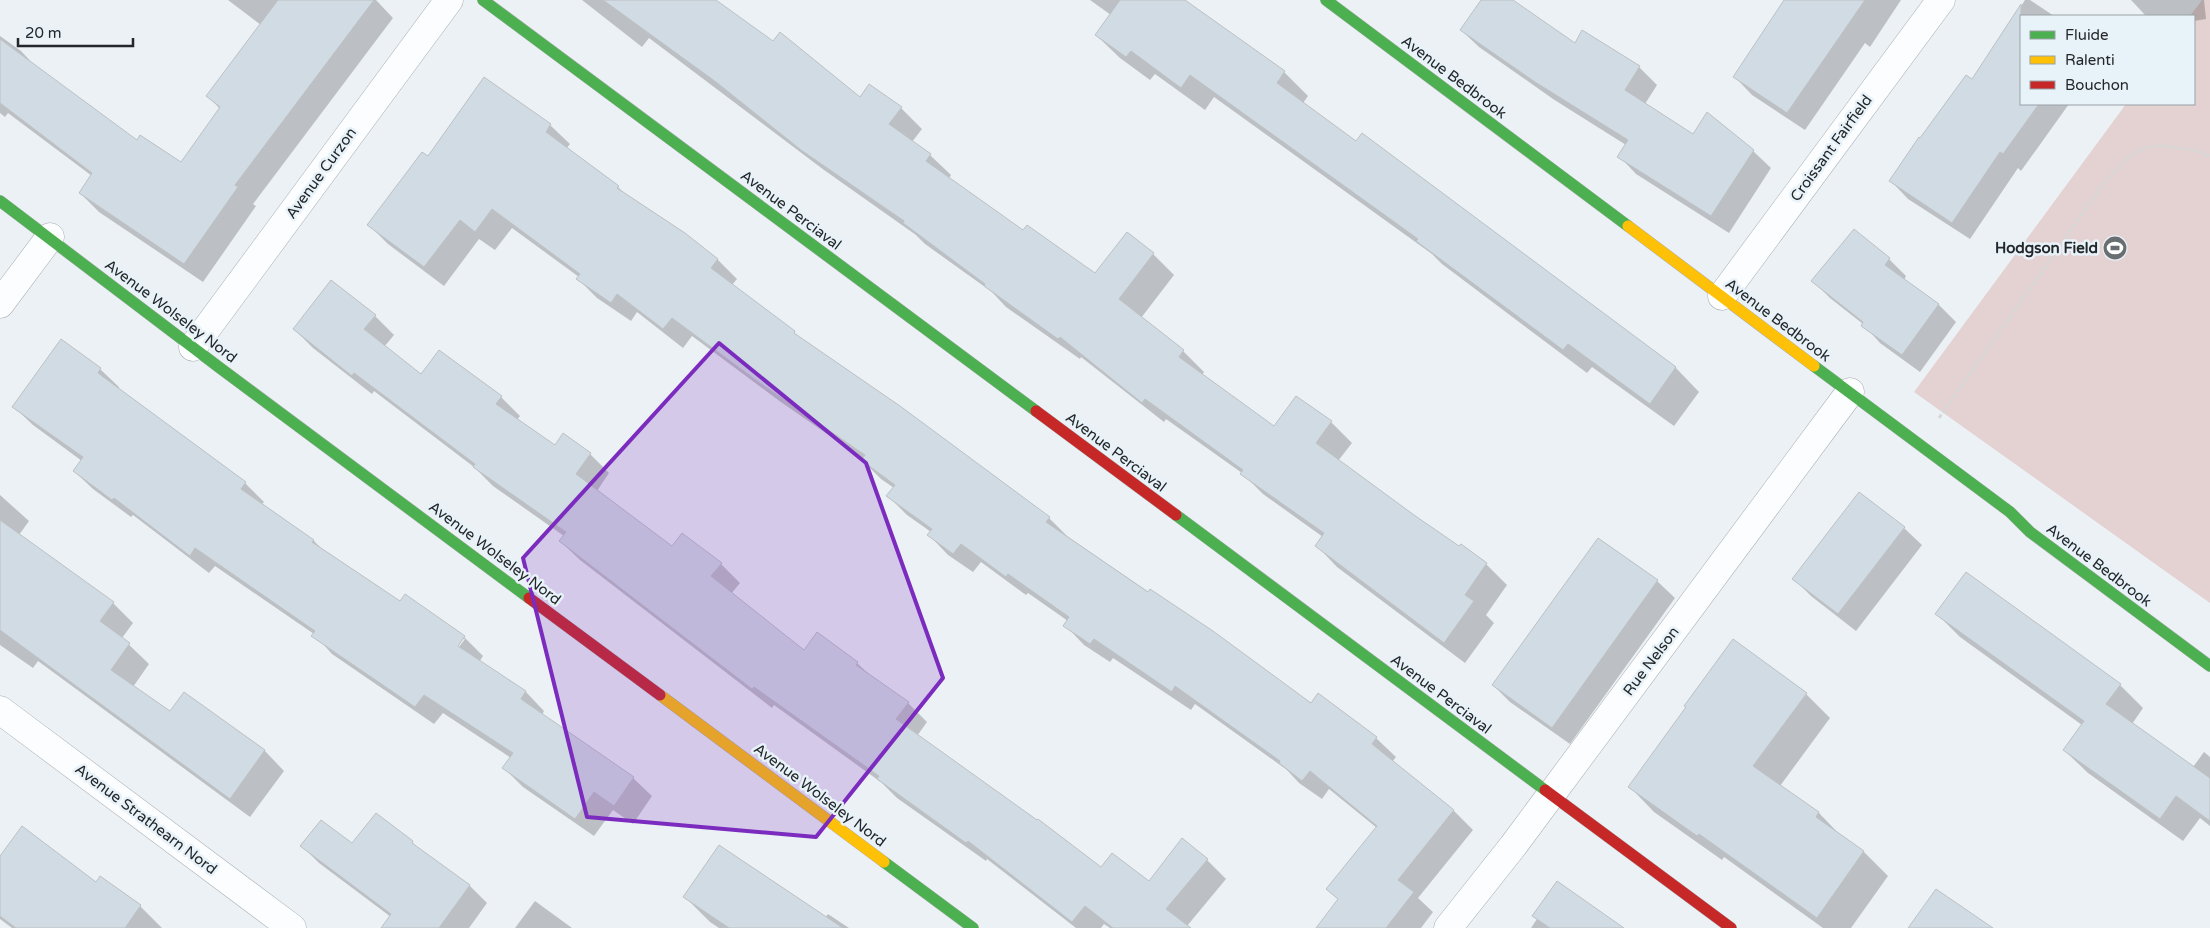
<svg xmlns="http://www.w3.org/2000/svg" width="2210" height="928" viewBox="0 0 2210 928" font-family="'Varela Round',sans-serif">
  <style>
    .green { fill: #e4d2d2 }
    .shadow { fill: #0003; fill-rule: evenodd }
    .building { fill: #d0dbe3; stroke: #bdc1c4 }
    .lines { fill: none; stroke-linecap: round; stroke-linejoin: round }
    .street-casing { stroke: #abafb2; stroke-width: 29 }
    .fast-casing { stroke: #abafb2; stroke-width: 12 }
    .slow-casing { stroke: #abafb2; stroke-width: 12 }
    .jam-casing { stroke: #abafb2; stroke-width: 12 }
    .path { stroke: #d6d8d8; stroke-width: 3; stroke-dasharray: 4 2.5; stroke-linecap: butt }
    .street { stroke: #fcfdfe; stroke-width: 28 }
    .fast { stroke: #4caf50; stroke-width: 11 }
    .slow { stroke: #ffc107; stroke-width: 11 }
    .jam { stroke: #c62828; stroke-width: 11 }
    .marked { fill: #7b2cbf; fill-opacity: 0.2; stroke: #7b2cbf; stroke-width: 4; stroke-linejoin: round }
    .labels { text-anchor: middle; dominant-baseline: central; stroke-width: 5; stroke-linejoin: round; paint-order: stroke }
    .street-label { font-size: 15px; fill: #232729; stroke: #e8f2f9 }
    .poi-label { font-size: 15px; font-weight: bold; fill: #232729; stroke: #e8f2f9; text-anchor: end }
  </style>
  <rect width="100%" height="100%" fill="#ecf1f5"/>
  <path class="green" d="M2202,0H2210V603L1914,392L2126,104H2194V16H2190Z"/>
  <path class="shadow" d="M228,0H376L393,18L253,204L256,206L203,282L99,212L80,193L92,176L8,113L5,117L0,113V36L21,51L37,68L137,142L182,164L220,109L208,96L261,25Z
    M582,0H714L773,43L860,99L901,108L922,129L912,142L930,155L951,175L949,178L1023,232L1095,275L1127,234L1153,254L1174,275L1141,318L1183,351L1204,372L1202,375L1275,428L1331,422L1352,443L1338,461L1459,548L1461,546L1486,564L1507,585L1486,615L1494,623L1465,663L1337,567L1317,546L1323,537L1263,494L1242,473L1166,419L1164,422L1081,357L1080,359L1006,307L992,292L925,244L916,235L824,170L649,38L642,47Z
    M1090,0H1183L1284,72L1308,96L1303,103L1356,142L1362,135L1676,368L1699,392L1674,426L1592,367L1587,373L1442,264L1432,254L1214,97L1205,110L1155,74L1150,80L1120,58L1096,35L1111,15Z
    M1482,0H1511L1575,45L1583,32L1639,67L1657,85L1645,104L1693,135L1753,151L1771,168L1729,233L1636,174L1619,156L1626,145L1553,99L1479,47L1461,30Z
    M1786,0H1901L1870,47L1865,43L1805,130L1752,95L1735,77Z
    M2025,0H2030L2054,16H2021V104H2069L2021,171L2018,168L1970,239L1908,199L1891,181L1921,140L1973,81Z
    M2131,0H2204L2206,19L2194,21V16H2146Z
    M485,78L550,125L570,144L566,149L618,187L628,197L717,259L737,279L732,285L802,340L900,407L1049,518L1068,537L1312,704L1376,738L1396,757L1392,762L1454,811L1473,830L1418,898L1433,912L1421,928H1318L1339,900L1328,889L1377,828L1329,789L1322,799L1299,783L1287,770L1195,704L1191,710L1113,658L1110,662L1084,645L1065,625L1068,621L1028,593L1026,595L981,562L973,572L948,555L929,535L931,532L907,515L888,496L894,488L881,479L862,460L863,459L778,400L692,336L683,348L637,312L631,321L597,298L578,279L579,277L512,228L495,250L479,239L444,286L388,244L369,225L428,158Z
    M1889,259L1906,276L1904,280L1939,305L1956,322L1920,372L1880,343L1863,324L1830,298L1813,281Z
    M375,316L394,335L384,347L421,376L501,397L520,416L517,420L555,447L590,454L609,473L597,491L672,548L721,564L740,583L731,594L804,652L857,663L873,678L908,703L927,722L917,736L1101,869L1149,883L1207,860L1226,879L1187,926L1189,928H1110L1104,924L1101,928H1076L987,859L986,861L897,798L882,783L774,705L772,708L580,560L560,541L564,536L493,486L474,467L374,391L372,394L313,348L294,329Z
    M100,369L119,387L118,389L245,483L264,502L262,504L314,541L326,553L401,603L406,596L464,637L483,656L479,662L526,692L544,711L542,715L633,778L652,796L633,824L613,810L594,836L523,787L504,768L511,758L443,713L434,724L332,654L314,634L215,566L209,573L133,515L131,517L93,489L74,471L82,461L33,425L14,407ZM462,639H465L455,652L453,651Z
    M1859,493L1904,528L1922,545L1856,631L1811,596L1794,579Z
    M0,495L29,521L19,535L113,603L133,623L122,638L149,664L133,687L170,713L184,693L265,751L284,771L250,817L38,661L33,668L0,645Z
    M1599,539L1657,581L1675,598L1570,744L1510,702L1493,685Z
    M1937,614L2120,685L2143,708L2132,724L2193,767L2204,752L2210,757V826L2200,818L2183,841L2088,773L2064,750L2082,725L1960,637Z
    M1806,694L1830,718L1780,786L1819,813L1842,837L1864,852L1888,876L1851,928H1823L1724,857L1722,860L1654,812L1630,787Z
    M412,842L422,852L469,885L487,903L469,928H397L391,917L319,863L302,846Z
    M0,858L96,884L100,878L140,906L162,928H12L0,919Z
    M685,897L825,918L828,914L849,928H719L710,922Z
    M535,901L572,928H573H515Z
    M1537,919L1616,928H1531Z"/>
  <path class="building" d="M278,0H374L235,185L238,187L184,264L79,193L92,173L0,103V39L137,140L140,135L181,162L220,107L206,96Z
    M603,0H716L773,41L780,32L860,97L869,84L902,107L889,124L931,154L926,161L1023,230L1027,225L1095,273L1127,232L1154,253L1119,299L1184,350L1179,357L1274,426L1296,396L1332,421L1316,443L1414,515L1459,546L1461,544L1487,563L1465,595L1474,601L1444,643L1315,546L1324,533L1240,474L1243,470L1145,399L1142,403L1060,337L1058,339L984,286L985,284L903,223L904,221L801,150L716,82Z
    M1120,0H1185L1285,71L1277,83L1356,141L1362,133L1676,367L1650,404L1568,344L1563,350L1416,241L1418,239L1190,75L1181,88L1131,51L1126,57L1095,35Z
    M1481,0H1513L1575,43L1582,30L1640,66L1625,90L1693,134L1707,112L1754,150L1711,216L1617,157L1628,140L1535,82L1460,30Z
    M1784,0H1865L1787,113L1733,77Z
    M2021,4V104H2039L2003,154L2000,152L1952,223L1889,181L1919,137L1920,138L1966,75L1972,79Z
    M484,77L551,124L546,132L619,186L617,188L685,233L718,259L711,268L795,331L794,333L900,406L1050,517L1046,522L1148,592L1150,589L1213,631L1311,703L1318,693L1377,737L1372,744L1454,810L1398,880L1414,892L1386,928H1316L1338,899L1326,889L1377,826L1310,771L1302,781L1279,763L1280,761L1175,686L1172,692L1094,639L1090,644L1063,626L1069,617L1008,574L1006,577L961,544L953,554L927,535L932,529L886,496L895,485L861,460L865,455L757,381L672,318L663,329L617,294L611,303L576,279L580,274L492,209L475,232L460,220L424,267L367,225L422,152L428,156Z
    M1854,229L1890,258L1885,265L1939,304L1902,355L1861,326L1863,322L1811,281Z
    M331,280L376,315L364,329L421,374L439,350L502,396L496,404L555,445L563,433L591,453L576,474L672,546L682,533L722,563L711,576L804,650L817,632L858,662L856,665L909,702L896,719L1037,820L1038,819L1101,867L1112,853L1149,881L1182,838L1208,859L1166,909L1191,928H1113L1085,906L1072,922L968,841L966,843L877,779L879,776L754,687L752,689L559,541L566,532L473,467L475,464L354,373L352,376L293,329Z
    M61,339L101,368L98,373L246,482L241,489L314,540L312,542L400,601L405,594L465,636L458,646L526,691L521,699L634,777L614,806L594,792L575,819L502,768L513,753L424,695L415,707L311,636L315,631L195,548L190,556L114,498L112,500L73,471L83,457L12,407Z
    M1859,492L1905,527L1838,614L1792,579Z
    M0,520L114,602L100,621L130,643L111,670L170,711L184,692L265,750L230,799L0,630Z
    M1598,538L1658,580L1552,728L1492,685Z
    M1966,572L2121,684L2106,704L2210,778V821L2176,796L2160,819L2063,750L2084,721L1935,614Z
    M1733,639L1807,693L1753,766L1819,812L1816,817L1864,851L1817,918L1699,834L1697,836L1628,787L1686,707L1684,706Z
    M376,813L413,841L412,843L470,885L439,928H381L391,914L300,846L321,820L352,843Z
    M22,826L96,882L100,876L141,905L125,928H16L0,916V856Z
    M719,845L843,928H729L683,897Z
    M1557,881L1624,928H1550L1532,916Z
    M1936,889L1993,928H1908Z"/>
  <g class="lines">
    <defs>
      <path id="street" d="M1722,296L1941,0
        M0,304L50,237
        M193,347L449,0
        M0,710L292,928
        M1448,928L1513,846L1850,392"/>
      <path id="fast" d="M483,0L1036,411
        M1326,0L1628,226
        M0,201L220,368L529,598
        M1814,366L2010,512L2030,532L2210,666
        M1176,515L1545,790
        M884,862L973,928"/>
      <path id="slow" d="M1628,226L1814,366
        M660,695L884,862"/>
      <path id="jam" d="M1036,411L1176,515
        M529,598L660,695
        M1545,790L1731,928"/>
    </defs>
    <use href="#street" class="street-casing"/>
    <use href="#fast" class="fast-casing"/>
    <use href="#slow" class="slow-casing"/>
    <use href="#jam" class="jam-casing"/>
    <path class="path" d="M1939,418L2106,180C2132,152 2143,140 2184,149C2193,150 2202,151 2210,157"/>
    <use href="#street" class="street"/>
    <use href="#fast" class="fast"/>
    <use href="#slow" class="slow"/>
    <use href="#jam" class="jam"/>
  </g>
  <path class="marked" d="M719,343L866,463L943,678L816,837L587,817L523,558Z"/>
  <defs>
    <symbol id="stadium-disc" viewBox="-11 -11 22 22"><circle r="9.5" fill="#696e70" stroke="#e8f2f9"/><path d="M0-5a6.5 5 0 1 0 0 10a6.5 5 0 1 0 0-10ZM-3.5-1.8h7v3.6h-7Z" fill="#fff"/></symbol>
  </defs>
  <g fill-rule="evenodd">
    <use href="#stadium-disc" x="2101" y="234" width="28" height="28"/>
  </g>
  <g class="labels">
    <g class="street-label">
      <text transform="translate(1454 77) rotate(37)">Avenue Bedbrook</text>
      <text transform="translate(1831 148) rotate(-54)">Croissant Fairfield</text>
      <text transform="translate(321 173) rotate(-54)">Avenue Curzon</text>
      <text transform="translate(791 210) rotate(37)">Avenue Perciaval</text>
      <text transform="translate(171 311) rotate(37)">Avenue Wolseley Nord</text>
      <text transform="translate(1778 320) rotate(37)">Avenue Bedbrook</text>
      <text transform="translate(1116 452) rotate(37)">Avenue Perciaval</text>
      <text transform="translate(495 553) rotate(37)">Avenue Wolseley Nord</text>
      <text transform="translate(2099 565) rotate(37)">Avenue Bedbrook</text>
      <text transform="translate(1651 661) rotate(-53)">Rue Nelson</text>
      <text transform="translate(1441 694) rotate(37)">Avenue Perciaval</text>
      <text transform="translate(820 795) rotate(37)">Avenue Wolseley Nord</text>
      <text transform="translate(146 819) rotate(37)">Avenue Strathearn Nord</text>
    </g>
    <g class="poi-label">
      <text x="2098" y="248">Hodgson Field</text>
    </g>
  </g>
  <rect x="2020" y="15" width="175" height="90" fill="#e8f2f9" stroke="#99a1a6"/>
  <rect x="2030" y="31" width="25" height="8" fill="#4caf50" stroke="#99a1a6"/>
  <text x="2065" y="40" font-size="15" fill="#232729">Fluide</text>
  <rect x="2030" y="56" width="25" height="8" fill="#ffc107" stroke="#99a1a6"/>
  <text x="2065" y="65" font-size="15" fill="#232729">Ralenti</text>
  <rect x="2030" y="81" width="25" height="8" fill="#c62828" stroke="#99a1a6"/>
  <text x="2065" y="90" font-size="15" fill="#232729">Bouchon</text>
  <path d="M18 38v8h115v-8" fill="none" stroke="#232729" stroke-width="2.5"/>
  <text x="25" y="38" font-size="15" fill="#232729" stroke="#e8f2f9" stroke-width="4" paint-order="stroke">20 m</text>
</svg>
